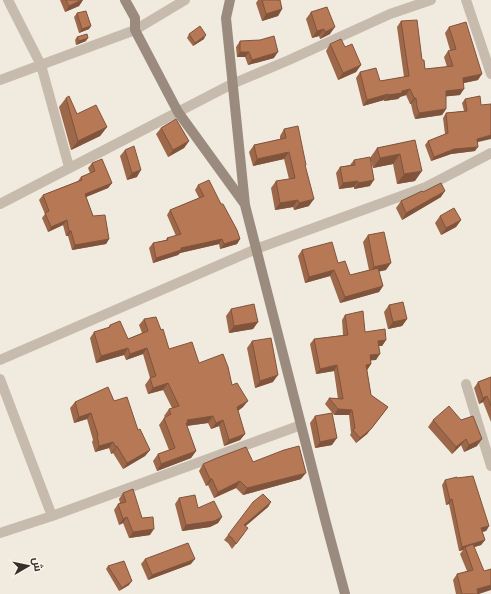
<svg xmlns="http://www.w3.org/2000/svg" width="491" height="594" viewBox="0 0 491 594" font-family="Arial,Cairo,sans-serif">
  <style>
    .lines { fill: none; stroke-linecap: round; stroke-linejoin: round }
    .street { stroke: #c6bbac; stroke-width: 10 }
    .secondary { stroke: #9a8b7e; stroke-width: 10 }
    .wall { fill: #9d674a }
    .shaded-wall { fill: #80543c }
    .building { fill: #b77856; stroke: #80543c }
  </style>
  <rect width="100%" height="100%" fill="#f0eadf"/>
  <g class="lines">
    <path class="street" d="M8,0L41,65L69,167
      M466,0L491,74
      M0,80L135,30L185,0
      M0,204L232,84L289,60L390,14L431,0
      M0,360L256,249L426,187L491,153
      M0,379L52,516
      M466,384L491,466
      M0,533L52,516L301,425"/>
    <path class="secondary" d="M125,0L135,18V30L178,112L244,203
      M230,0L226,18L245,205L326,523L345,594"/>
  </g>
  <path class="wall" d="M60,0H83L79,6L65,12Z
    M258,0H280L282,9L278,16L262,21L256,3Z
    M311,12L330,34L320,39L319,36L312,38L306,19Z
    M77,13L91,26L89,29L79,33L74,17Z
    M401,21L422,60L425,69L447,67L444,57L448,51L450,50L445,33L449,27L478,80L464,83L460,95L446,96V109L442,115L415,119L413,113L411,104H410L406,95L400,97L398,99L384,101V100L363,106L356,78L360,72L380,81L404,77L397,27Z
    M189,34L204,39L193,46L187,38Z
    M77,37L86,41L76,45L75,40Z
    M240,41L274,58L248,65L245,57H237L236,47Z
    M330,44L345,47L361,65L356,72L338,80L326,51Z
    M66,98L77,114L107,127L100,136L71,150L59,107Z
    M465,99L477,142L475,151L451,154L431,161L425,145L428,141L445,134L443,118L446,113L464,111L462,103Z
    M161,128L189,141L184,148L168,157L156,134Z
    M284,129L305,167L309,206L294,210L293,207L275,210L271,188L276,181L289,179L284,159L253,166L249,152L254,145L280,139V136Z
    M415,140V181L397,184L393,164L373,168L370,158L377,148Z
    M125,150L137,177L127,180L120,156Z
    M354,160L370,186L354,189V187L339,189L336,173L340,167L350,165Z
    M92,163L112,183L108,188L86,197L93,216L109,239L106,244L72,250L68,236H66L63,225L48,232L42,218L45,214L39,200L43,195L78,181L81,177L90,173L88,168Z
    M198,185L221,204L240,239L237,244L220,249L219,244L180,253L178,255L153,263L149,248L153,243L166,240L167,238L176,236L167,215L170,210L199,198L195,190Z
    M423,192L441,197L402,220L396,208L401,201Z
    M440,216L461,220L456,227L441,235L435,223Z
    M368,235L386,270L379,271L383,286L379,292L340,303L330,276L305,283L298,256L302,250L338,263L350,275L369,270L363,242Z
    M389,305L407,319L402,326L388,329L384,312Z
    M231,309L258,322L253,329L229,333L226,316Z
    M345,315L365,332L386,340L382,346H379L376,360H371V364L367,370L371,395L388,407L367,434L356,443L350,435L351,433L349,415H334L325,404L329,398L338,399L334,371L316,374L310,344L314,339L343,335L342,320Z
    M144,319L161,330L169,349L199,363L232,385L243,407L238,411L245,434L240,440L224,446L219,426L211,429L208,423L187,426L196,451L191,458L157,471L153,461L158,454L169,450L159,425L164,418L165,417L164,416L169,409L172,408L163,390L148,394L145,385L150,378L143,354L126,360L124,355L96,363L90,338L94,332L108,328L110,325L128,339L142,333L139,325Z
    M252,341L273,382L255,388L247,348Z
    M491,377V422L483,402L479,404L474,388L478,382Z
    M114,401L150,450L145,456L123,469L113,453L111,454L109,448L95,452L92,442L93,440L87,419L74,423L70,408L75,402Z
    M315,416L332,445L315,448L310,423Z
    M433,420H461L477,446L464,452L461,445L452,454L428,427Z
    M253,462L301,479L243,495L236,488L214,498L208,485L206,486L199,471L203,464Z
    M445,480L489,526L486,531L482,532L485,540L481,545L474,547L479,594H456L453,580L457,574L467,571L460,554L463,550L459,551L449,504L446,505L442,485Z
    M123,493L142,518L150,535L129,538L123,523L119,525L114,510L118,504L120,503L119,499Z
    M179,498L198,508L222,517L218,523L210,527L182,531L175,504Z
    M271,502L268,507L245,526L244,534L232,549L228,543L224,540L228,535Z
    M145,559L191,564L148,580L141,564Z
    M108,566L129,585L119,591L106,569Z"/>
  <path class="shaded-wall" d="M83,0L79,6L65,12L69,6Z
    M282,9L278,16L262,21L266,14Z
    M91,26L89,29L79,33L82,29Z
    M335,27L330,34L320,39L325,32Z
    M324,29L319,36L312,38L317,31Z
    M206,35L204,39L193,46L195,43Z
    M88,38L86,41L76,45L79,41Z
    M240,52H249L245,57H237Z
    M278,52L274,58L248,65L252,60Z
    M361,65L356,72L338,80L343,73Z
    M482,74L478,80L459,84L463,78Z
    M410,89L406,95L400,97L398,99L384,101L388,95Z
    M464,89L460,95L441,97L446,91Z
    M388,94L384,100L363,106L367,100Z
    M414,98H416L411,104H410Z
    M446,109L442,115L415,119L419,113Z
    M107,127L100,136L71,150L78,141Z
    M491,135V139L474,143L477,139Z
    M189,141L184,148L168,157L173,150Z
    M478,147L475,151L451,154L431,161L434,157L454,149Z
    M289,152L284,159L253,166L257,159Z
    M400,154L393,164L373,168L380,158Z
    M141,170L137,177L127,180L132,173Z
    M422,171L415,181L397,184L404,174Z
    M374,180L370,186L354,189L358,183Z
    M358,181L354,187L339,189L343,183Z
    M112,183L108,188L81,199L85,194Z
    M445,191L441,197L402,220L406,213Z
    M314,199L309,206L294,210L299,203Z
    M298,200L293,207L275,210L280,203Z
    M67,220L63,225L48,232L51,227Z
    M461,220L456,227L441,235L446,228Z
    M69,231H71L68,236H66Z
    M109,239L106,244L72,250L75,245Z
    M222,239L219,244L180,253L178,255L153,263L156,258L181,248Z
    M240,239L237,244L220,249L224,244Z
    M391,263L386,270L369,274L374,267Z
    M334,270L330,276L305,283L309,277Z
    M383,286L379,292L340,303L345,297Z
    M407,319L402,326L388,329L393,322Z
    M258,322L253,329L229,333L234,326Z
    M386,340L382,346H374L378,341Z
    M128,348L124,355L96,363L101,356Z
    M147,348L143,354L126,360L130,354Z
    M380,354L376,360L366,361L370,355Z
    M371,364L367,370L362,371L366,365Z
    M337,365L334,371L316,374L320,369Z
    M278,375L273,382L255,388L260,381Z
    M168,383L163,390L148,394L153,388Z
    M487,396L483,402L479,404L483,398Z
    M248,401L243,407L233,414L237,407Z
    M388,407L367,434L356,443L360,438Z
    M338,409L352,410L349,415H334Z
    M91,413L87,419L74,423L79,417Z
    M213,416L208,423L185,426L187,420Z
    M223,420L219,426L211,429L216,423Z
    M245,434L240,440L224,446L229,440Z
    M337,438L332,445L315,448L320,442Z
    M466,439L461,445L452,454L456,447Z
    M482,439L477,446L464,452L469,445Z
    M113,442L109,448L95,452L99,446Z
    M117,446L113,453L111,454L116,447Z
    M150,450L145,456L123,469L127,463Z
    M196,451L191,458L157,471L161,464Z
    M306,473L301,479L243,495L247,488Z
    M210,479H212L208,485L206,486Z
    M240,481L236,488L214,498L218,492Z
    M452,499L449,504L446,505L450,500Z
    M271,502L268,507L240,531L244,525Z
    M127,517L123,523L119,525L123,519Z
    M222,517L218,523L210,527L182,531L186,525Z
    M489,526L486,531L477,533L481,528Z
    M154,529L150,535L129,538L133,532Z
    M485,540L481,545L465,550V547L463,550L459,551L462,547Z
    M195,559L191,564L148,580L152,575Z
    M132,581L129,585L119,591L122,588Z
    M491,585V590L479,594H474L477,589Z"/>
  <path class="building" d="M66,0H82L69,6Z
    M262,0H280L282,9L266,14Z
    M327,7L335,27L325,32L324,29L317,31L311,12Z
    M86,11L91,26L82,29L77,13Z
    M417,20L422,60H424L425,69L453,66L448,51L456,49L449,27L466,22L482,74L463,78L464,89L446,91V109L419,113L417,107L416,98H414L410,89L402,91V93L388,95V94L367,100L360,72L376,68L380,81L409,76L401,21Z
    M200,26L206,35L195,43L189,34Z
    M87,34L88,38L79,41L77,37Z
    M274,36L278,52L252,60L249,52H240V41L260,40Z
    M341,39L345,47L352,44L361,65L343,73L330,44Z
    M69,96L77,114L96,105L107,127L78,141L66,98Z
    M480,96L481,105L491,104V135L477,139L478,147L454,149L434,157L428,141L448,133L446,113L467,111L465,99Z
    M176,119L189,141L173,150L161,128Z
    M298,126L306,165H305L314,199L299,203L298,200L280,203L276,181L295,178L289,152L257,159L254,145L286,138L284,129Z
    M415,140L422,171L404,174L400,154L380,158L377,148Z
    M134,146L141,170L132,173L125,150Z
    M370,157L374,180L358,183V181L343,183L340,167L355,165L354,160Z
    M102,159L112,183L85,194L93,216L105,215L109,239L75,245L71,231H69L67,220L51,227L45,213L49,211L43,195L82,180L81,177L95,171L92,163Z
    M209,180L221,204H223L237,230L240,239L224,244L222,239L181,248V250L156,258L153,243L168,240L167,238L181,234L170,210L204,196L198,185Z
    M441,183L445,191L406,213L401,201L422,191L423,192Z
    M454,208L461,220L446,228L440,216Z
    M384,232L391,263L374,267L368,235Z
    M332,242L338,263L345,261L350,275L378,268L383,286L345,297L334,270L309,277L302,250Z
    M403,302L407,319L393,322L389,305Z
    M254,304L258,322L234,326L231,309Z
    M363,311L365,332L385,329L386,340L378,341L380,354L370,355L371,364L366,365L371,395L388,407L371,429L360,438L353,430L355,428L352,410L338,409L329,398L343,399L337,365L320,369L314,339L348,335L345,315Z
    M156,317L161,330L163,329L169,349L192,342L199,363L223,354L228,367L232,385L237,383L248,401L237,407L245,434L229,440L223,420L216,423L213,416L187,420L188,423H186L196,451L161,464L158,454L175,448L164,418L171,414L169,409L179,406L168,383L153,388L150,378L156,376L147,348L130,354L128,348L101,356L94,332L110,327V325L120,321L128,339L148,331L144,319Z
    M271,338L278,375L260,381L252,341Z
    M491,377V406L487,396L483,398L478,382Z
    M108,387L114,401L127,397L138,430L140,429L150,450L127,463L117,446L116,447L113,442L99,446L97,435H98L91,413L79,417L75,402Z
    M449,406L461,420L473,416L482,439L469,445L466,439L456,447L433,420Z
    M332,413L337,438L320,442L315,416Z
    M299,446L306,473L247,488L240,481L218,492L212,479H210L203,464L217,458L246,447L253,462L284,450Z
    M473,476L489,526L481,528L485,540L462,547L452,499L450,500L445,480L457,477V478Z
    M133,489L142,518L153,517L154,529L133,532L127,517L123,519L118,504L126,502L123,493Z
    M263,494L271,502L244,525L248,528L236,544L232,538L228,535L253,502Z
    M195,495L198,508L214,501L222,517L214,521L186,525L179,498Z
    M188,543L195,559L152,575L145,559Z
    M473,544L484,571L491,569V585L477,589L478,594H462L457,574L473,570L465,547Z
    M124,561L132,581L122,588L108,566Z"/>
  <g transform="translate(28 566) rotate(81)" stroke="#f8f3eb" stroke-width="3" paint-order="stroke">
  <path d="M0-3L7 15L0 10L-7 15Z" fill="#362f2a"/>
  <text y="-6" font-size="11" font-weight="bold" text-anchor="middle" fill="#362f2a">ش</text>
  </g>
</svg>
